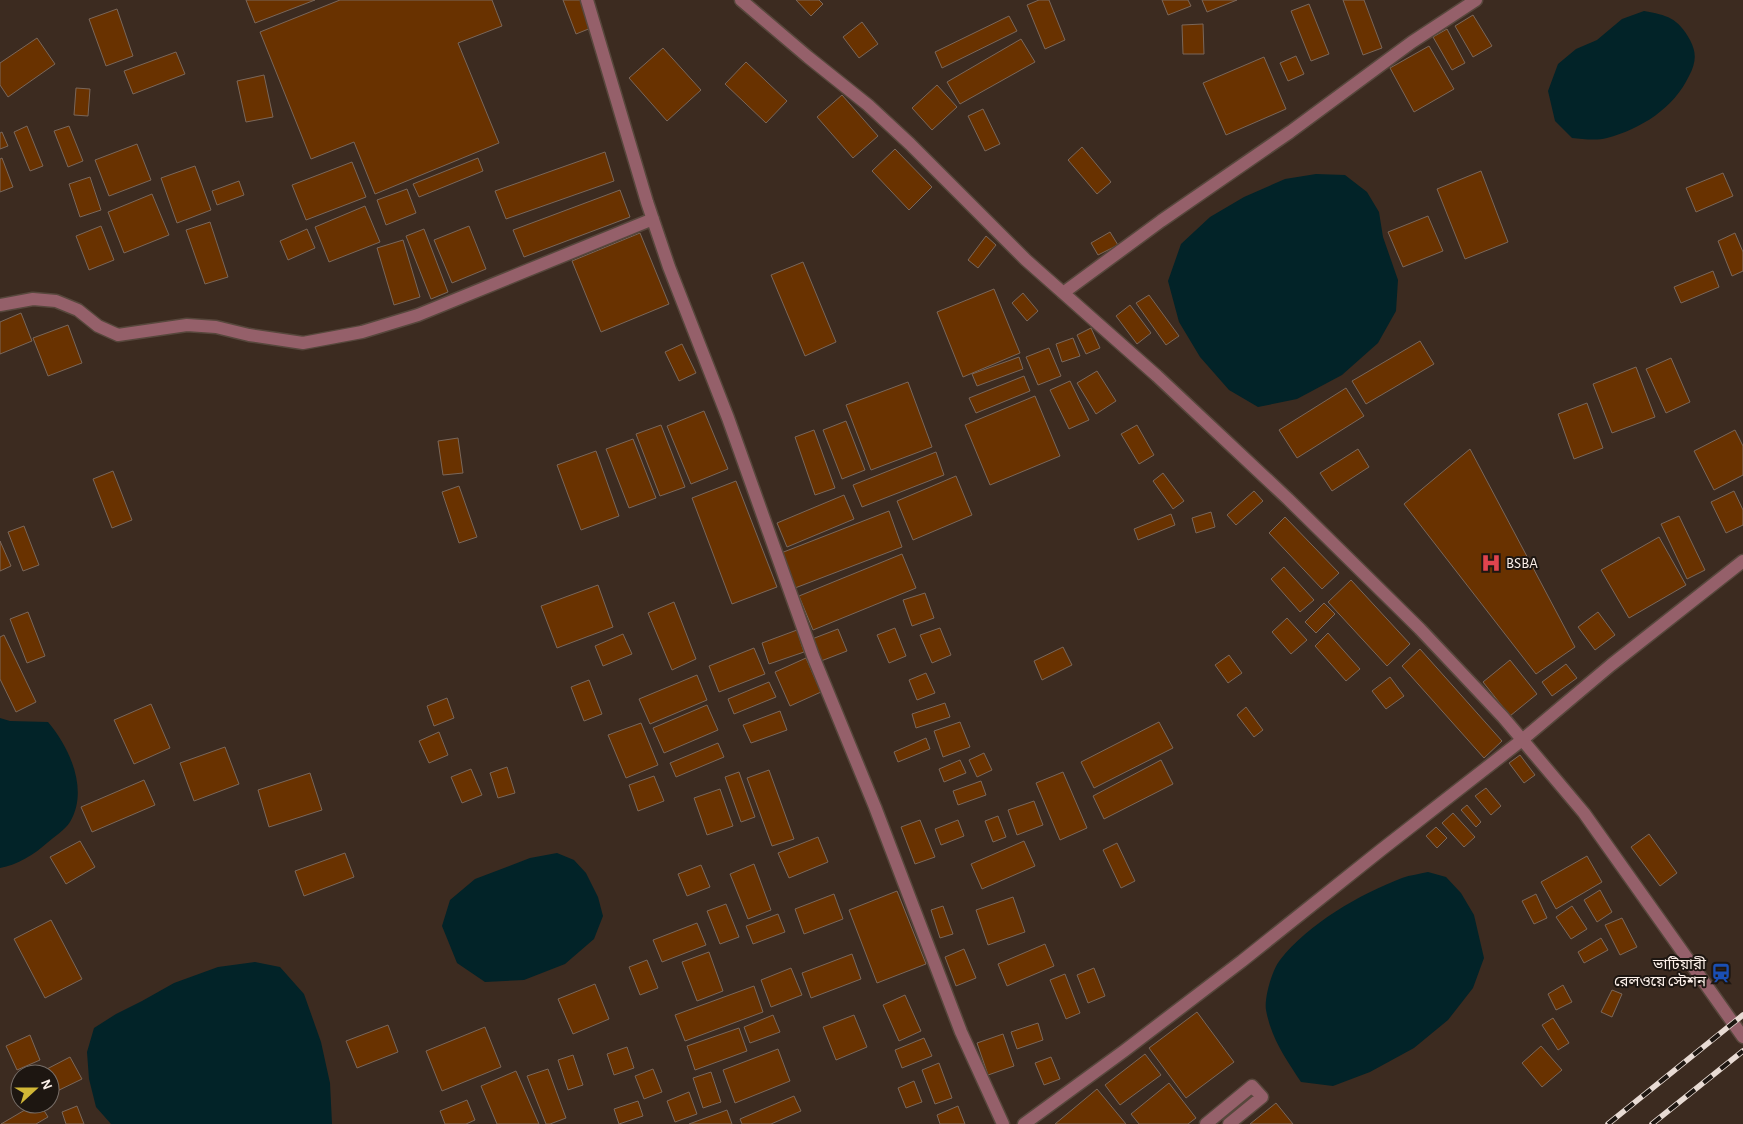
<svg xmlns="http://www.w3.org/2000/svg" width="1743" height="1124" viewBox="0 0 1743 1124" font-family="'Alegreya Sans','Noto Sans Bengali',sans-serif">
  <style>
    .water { fill: #022328 }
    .building { fill: #693200; stroke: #7a675a }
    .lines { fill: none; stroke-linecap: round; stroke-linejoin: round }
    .minor-casing { stroke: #57473c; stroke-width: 15 }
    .minor { stroke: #95606a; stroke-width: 12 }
    .rail-casing { stroke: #e8dbd4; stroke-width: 5.5 }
    .rail { stroke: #1d1611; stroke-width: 4; stroke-dasharray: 11; stroke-linecap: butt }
    .labels { text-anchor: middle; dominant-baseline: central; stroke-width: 4; stroke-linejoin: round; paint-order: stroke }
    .poi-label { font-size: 15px; fill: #fcf0e9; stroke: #1d1611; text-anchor: start }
  </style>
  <rect width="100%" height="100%" fill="#3c2b20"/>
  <path class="water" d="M1644,11C1667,15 1678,18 1690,40C1697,53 1696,63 1689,76C1674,108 1641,129 1607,138C1596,141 1583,139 1572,138L1555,121L1548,91L1558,64L1576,49L1597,40L1622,19Z
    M1316,174L1345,175L1367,192L1379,212L1383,237L1398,280L1396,311L1378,343L1342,375L1297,399L1258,407L1229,390L1200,357L1179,322L1168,281L1181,244L1210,217L1244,197L1285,179Z
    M0,718L10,721L48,722C70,748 89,790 70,822C65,830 54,837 47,843C35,854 17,865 0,868Z
    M557,853L574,860L586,873L598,897L603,916L594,939L565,964L524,980L485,982L457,963L442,926L450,900L475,879L530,858Z
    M1428,872L1446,877L1461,893L1474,915L1484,958L1473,988L1448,1020L1414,1048L1370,1072L1333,1086L1301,1082C1286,1059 1271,1038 1266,1010C1264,998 1272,970 1280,960C1308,924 1360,894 1402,878C1410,875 1420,874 1428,872Z
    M255,962L280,967L304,994L321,1042L330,1083L332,1124H111L96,1107L89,1079L87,1052L94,1028L116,1014L142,1001L174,983L218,967Z"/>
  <path class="building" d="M246,0H315L255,23Z
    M340,0H492L502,26L458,43L499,143L375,194L354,142L311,159L260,32Z
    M563,0H581L591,28L576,34Z
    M796,0H819L823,4L811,16Z
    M1039,0H1049L1065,40L1045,49L1027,5Z
    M1162,0H1188L1191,6L1168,15Z
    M1202,0H1237L1207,12Z
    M1343,0H1364L1382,48L1363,55Z
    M1309,4L1329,54L1311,61L1291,11Z
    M117,9L133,56L106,66L89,19Z
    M1473,15L1492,46L1473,57L1455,26Z
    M1009,16L1017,31L942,68L935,52Z
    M862,22L878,44L859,58L843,37Z
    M1203,24L1204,54H1183L1182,25Z
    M1447,29L1465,63L1452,70L1433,37Z
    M37,38L55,64L8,97L0,85V63Z
    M1021,39L1035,62L960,104L947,82Z
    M1429,46L1454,89L1414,112L1390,68Z
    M663,48L701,90L667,121L629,78Z
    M176,52L185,74L133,94L124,71Z
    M1296,56L1304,74L1288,81L1280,63Z
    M1264,57L1286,109L1226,135L1203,83Z
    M746,62L787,101L766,123L725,84Z
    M264,75L273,117L246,122L237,81Z
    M937,85L957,107L932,130L912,108Z
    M76,88L90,89L88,116L74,115Z
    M842,95L878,136L853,158L817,117Z
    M983,109L1000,144L985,151L968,116Z
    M27,126L43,166L30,171L14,132Z
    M69,126L83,161L68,167L54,131Z
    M2,132L8,146L0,149V133Z
    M137,144L151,180L109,196L95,160Z
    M1082,147L1111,182L1097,194L1068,160Z
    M895,149L932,187L909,210L872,171Z
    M605,152L614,181L506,219L495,191Z
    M2,158L13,187L0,192V159Z
    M478,158L483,171L419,197L413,184Z
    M352,162L366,197L306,220L292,185Z
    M195,166L211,210L177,223L161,178Z
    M1481,171L1508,242L1465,259L1437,189Z
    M1723,173L1733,196L1696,212L1686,188Z
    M90,177L101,210L80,217L69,184Z
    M239,181L244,195L217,205L212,191Z
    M407,189L416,213L386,225L377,200Z
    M620,190L630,217L524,257L513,230Z
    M152,194L169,235L124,253L108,212Z
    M365,206L380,242L329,262L315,227Z
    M1428,216L1443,251L1403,267L1388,232Z
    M210,222L228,277L205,284L186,230Z
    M101,226L114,260L89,270L76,236Z
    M469,226L486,269L452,283L434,240Z
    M307,229L315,248L288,260L280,241Z
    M424,229L448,292L431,299L406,236Z
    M1110,232L1118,245L1098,255L1091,243Z
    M640,233L669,304L601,332L572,261Z
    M1735,233L1743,252V271L1732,276L1718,241Z
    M986,236L996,245L978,268L968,260Z
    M403,240L420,297L394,305L377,248Z
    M803,262L836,342L805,356L771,275Z
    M1713,271L1719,287L1681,303L1674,287Z
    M994,289L1020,353L963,377L937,312Z
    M1023,293L1038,311L1027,321L1012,303Z
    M1149,295L1179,336L1166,345L1136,303Z
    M1130,305L1151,333L1137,344L1116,316Z
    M21,313L32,341L0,354V322Z
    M68,325L82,363L48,376L33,338Z
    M1091,328L1100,348L1086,354L1077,335Z
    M1073,338L1080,356L1062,362L1056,344Z
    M1420,341L1434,364L1366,404L1352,381Z
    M682,344L696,373L679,381L665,352Z
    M1049,348L1061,376L1038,385L1026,357Z
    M1019,357L1023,369L977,386L972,374Z
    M1671,358L1690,402L1666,413L1646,369Z
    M1636,367L1655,417L1612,433L1593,384Z
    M1097,371L1116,401L1096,414L1077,383Z
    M1024,376L1030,391L976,413L969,398Z
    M1070,381L1089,420L1069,429L1050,390Z
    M908,382L932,447L871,470L846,405Z
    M1346,388L1364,416L1297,458L1279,430Z
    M1035,396L1060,456L990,485L965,425Z
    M1587,403L1603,448L1574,459L1558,414Z
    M704,411L728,469L691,484L667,426Z
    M846,421L865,470L842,479L823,430Z
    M661,425L685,487L660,496L636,434Z
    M1137,425L1154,455L1139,464L1121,434Z
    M814,430L835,488L815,495L795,437Z
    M1735,430L1743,446V475L1714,490L1694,451Z
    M458,438L463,473L443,475L438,441Z
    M633,439L656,498L629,508L606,449Z
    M1358,449L1369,467L1332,491L1320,473Z
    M1470,449L1575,647L1536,674L1404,504Z
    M596,451L619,516L581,530L557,465Z
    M936,452L944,475L862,507L853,485Z
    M113,471L132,520L112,528L93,479Z
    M1163,473L1184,501L1173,509L1153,481Z
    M956,476L972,515L913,540L897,501Z
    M736,481L777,587L732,604L692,498Z
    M459,486L477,537L459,543L442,492Z
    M1254,491L1263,501L1236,525L1227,515Z
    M1734,491L1743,510V525L1726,533L1711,502Z
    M844,495L854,519L787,547L777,523Z
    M889,511L902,547L795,588L781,553Z
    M1211,512L1215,527L1196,533L1192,518Z
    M1171,514L1175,525L1138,540L1134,529Z
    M1679,516L1705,570L1687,579L1661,524Z
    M1285,517L1339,573L1322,589L1269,533Z
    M24,526L39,565L23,571L8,532Z
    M1659,537L1686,585L1629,618L1601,570Z
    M0,541L11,566L0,571Z
    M902,554L916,588L813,630L799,596Z
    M1284,567L1314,600L1300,612L1271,579Z
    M1351,580L1410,644L1387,666L1328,602Z
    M598,585L613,627L557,648L541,606Z
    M925,593L934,618L912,626L903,600Z
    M674,602L696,659L672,670L648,613Z
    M1324,603L1335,614L1316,633L1305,622Z
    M28,612L45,656L27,663L10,619Z
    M1598,612L1615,635L1595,650L1578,627Z
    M1287,618L1307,640L1291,654L1272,632Z
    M895,628L906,656L889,663L877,635Z
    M940,628L951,655L932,663L920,635Z
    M838,629L847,651L821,661L812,639Z
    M797,630L804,652L769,664L762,643Z
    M1328,633L1360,669L1346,681L1315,646Z
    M623,634L632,654L603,666L595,646Z
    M4,635L36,702L16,712L0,679V637Z
    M1063,647L1072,665L1042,680L1034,661Z
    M754,648L765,674L719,692L709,666Z
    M1420,649L1502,741L1484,758L1402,666Z
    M1229,655L1242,673L1228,683L1215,665Z
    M806,658L821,692L790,706L775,672Z
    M1510,660L1537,694L1510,716L1483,682Z
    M1566,664L1577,678L1552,696L1542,682Z
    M926,673L935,693L917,700L909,680Z
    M697,675L707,700L650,724L639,699Z
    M1390,677L1404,696L1386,709L1372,691Z
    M589,680L602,714L584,721L571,687Z
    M769,682L776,697L734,714L728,699Z
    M447,698L454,718L434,726L427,706Z
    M945,703L950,717L916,728L912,714Z
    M151,704L170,748L134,764L114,720Z
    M707,705L718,730L664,753L653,728Z
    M1246,707L1263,730L1254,737L1237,715Z
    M780,711L787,730L751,743L743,725Z
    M960,722L970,747L943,757L934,731Z
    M1159,722L1173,748L1094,788L1081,762Z
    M641,723L658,765L626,778L608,735Z
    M439,732L448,755L429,763L419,741Z
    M926,738L930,749L898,762L894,752Z
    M718,743L724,757L676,777L670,763Z
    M225,747L239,784L194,801L180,763Z
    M984,753L992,770L977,777L969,760Z
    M1520,755L1535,775L1524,783L1509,763Z
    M960,760L966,773L944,782L939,769Z
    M1161,760L1173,784L1104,819L1093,796Z
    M507,767L515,793L498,798L490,773Z
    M471,769L482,795L462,803L451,777Z
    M769,770L794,839L772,846L747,778Z
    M739,772L755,817L741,822L725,777Z
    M1063,772L1087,828L1060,840L1036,783Z
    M310,773L322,810L269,827L258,790Z
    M654,776L664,801L638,811L629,785Z
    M144,780L155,805L92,832L81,807Z
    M981,781L986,795L958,805L953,791Z
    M1486,788L1501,806L1491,815L1475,796Z
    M720,789L733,826L707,835L694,798Z
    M1034,801L1043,825L1017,835L1008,810Z
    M1467,805L1481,822L1476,827L1461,810Z
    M1453,813L1475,837L1464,847L1442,823Z
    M998,816L1006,837L993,842L985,821Z
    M920,820L935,857L915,864L901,827Z
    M958,820L964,836L941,845L935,829Z
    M1436,827L1447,838L1437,848L1426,836Z
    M1649,834L1677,873L1660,886L1631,847Z
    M818,837L828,862L789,878L778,853Z
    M80,841L95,867L66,884L50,857Z
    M1024,841L1035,866L982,889L971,864Z
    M1117,843L1135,881L1121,888L1103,850Z
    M345,853L354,877L304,896L295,871Z
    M1587,856L1602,882L1556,909L1541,882Z
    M754,864L771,910L748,919L730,874Z
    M701,865L710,887L687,896L678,874Z
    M1600,890L1612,912L1597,922L1584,900Z
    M897,891L926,964L877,983L849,910Z
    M834,894L843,919L804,934L795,909Z
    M1536,894L1547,918L1534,924L1522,901Z
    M1013,897L1025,932L988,945L976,910Z
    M726,904L739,937L720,944L707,911Z
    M943,906L953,934L940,938L931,910Z
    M1572,906L1587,929L1571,939L1556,917Z
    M778,914L785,932L753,944L746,926Z
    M1622,918L1637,947L1620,955L1605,925Z
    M51,920L82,979L45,998L14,939Z
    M697,923L706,945L662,962L653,940Z
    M1601,938L1608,950L1584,963L1578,952Z
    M1045,944L1054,966L1007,986L998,964Z
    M964,949L976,978L956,986L945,957Z
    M709,952L723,991L697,1001L682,962Z
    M852,954L861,979L811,998L802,973Z
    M647,960L658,988L640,995L629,967Z
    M791,968L802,995L771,1007L761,980Z
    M1094,968L1105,996L1088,1003L1077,975Z
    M1065,974L1080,1013L1066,1019L1050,980Z
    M595,984L609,1019L573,1034L558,999Z
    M1563,985L1572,1002L1556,1010L1548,994Z
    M754,986L763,1012L685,1041L675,1015Z
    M1612,990L1622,994L1612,1017L1601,1012Z
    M905,995L921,1031L899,1041L883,1005Z
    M1197,1012L1234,1062L1186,1098L1149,1048Z
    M773,1015L780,1032L750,1043L744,1027Z
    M854,1015L867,1047L836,1060L823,1027Z
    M1553,1018L1569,1043L1558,1050L1542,1025Z
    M1038,1023L1043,1040L1017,1049L1011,1032Z
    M388,1025L398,1052L357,1068L346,1041Z
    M485,1027L501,1067L442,1091L426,1051Z
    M739,1028L747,1051L695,1070L687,1046Z
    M1003,1034L1014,1066L988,1075L977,1043Z
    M30,1035L40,1060L17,1070L6,1046Z
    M924,1038L932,1056L902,1068L895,1050Z
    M1541,1046L1562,1070L1542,1087L1522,1063Z
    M627,1047L634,1068L614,1075L607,1054Z
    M778,1049L790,1081L735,1103L723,1070Z
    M1145,1054L1161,1075L1120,1105L1105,1085Z
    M573,1055L583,1085L568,1090L558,1060Z
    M70,1057L82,1079L53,1093L50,1086V1074H44L43,1071Z
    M1051,1057L1060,1079L1044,1085L1035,1063Z
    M939,1063L952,1098L935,1104L922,1070Z
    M548,1069L566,1118L550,1124H546L527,1076Z
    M653,1069L662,1092L644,1099L635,1076Z
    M516,1071L539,1124H497L481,1086Z
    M711,1072L721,1102L703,1108L693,1078Z
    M914,1081L922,1102L906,1108L898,1088Z
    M1169,1083L1196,1118L1188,1124H1139L1131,1114Z
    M1097,1089L1126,1124H1055Z
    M689,1092L697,1114L675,1122L667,1101Z
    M794,1096L801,1111L771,1124H742L740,1119Z
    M467,1100L475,1120L466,1124H445L440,1111Z
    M638,1101L643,1116L619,1124L614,1109Z
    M1276,1103L1293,1124H1250Z
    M35,1104H40L48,1117L36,1124H1Z
    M77,1106L84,1124H66L62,1112Z
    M958,1106L965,1124H940L937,1115Z
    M727,1110L732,1124H689Z"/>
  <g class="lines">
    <defs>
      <path id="minor" d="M587,0L647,202L669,267L728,418L813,656L875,807L961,1032L1003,1124
        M741,0L808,57L868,105L910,144L1026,260L1157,376L1288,499L1420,629L1503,717L1584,813L1743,1037
        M1063,293L1161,221L1290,132L1412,42L1476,0
        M0,305L33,299L56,301L78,310L98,326L118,335L187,325L216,327L249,335L303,343L362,332L418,315L653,219
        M1024,1124L1124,1051L1242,961L1381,850L1522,740L1611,665L1743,561
        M1206,1124L1252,1086L1262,1097L1229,1124"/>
    </defs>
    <use href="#minor" class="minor-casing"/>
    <use href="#minor" class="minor"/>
    <defs>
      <path id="rail" d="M1608,1124L1743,1015
        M1652,1124L1743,1051"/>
    </defs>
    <use href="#rail" class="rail-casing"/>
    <use href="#rail" class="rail"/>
  </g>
  <defs>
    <symbol id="hospital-bare" viewBox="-9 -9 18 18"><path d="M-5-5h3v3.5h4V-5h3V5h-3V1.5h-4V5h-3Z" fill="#e0444e" stroke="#1d1611" stroke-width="2.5" paint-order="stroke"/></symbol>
    <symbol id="station-bare" viewBox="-9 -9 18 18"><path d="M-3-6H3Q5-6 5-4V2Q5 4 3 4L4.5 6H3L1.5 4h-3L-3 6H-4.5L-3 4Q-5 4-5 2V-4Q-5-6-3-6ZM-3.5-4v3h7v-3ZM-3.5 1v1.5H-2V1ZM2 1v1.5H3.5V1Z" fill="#1a4fb4" stroke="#1d1611" stroke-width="2.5" paint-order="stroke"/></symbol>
  </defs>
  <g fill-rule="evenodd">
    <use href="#hospital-bare" x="1477" y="549" width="28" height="28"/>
    <use href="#station-bare" x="1707" y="959" width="28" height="28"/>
  </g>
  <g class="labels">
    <g class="poi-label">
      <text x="1506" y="563">BSBA</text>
      <text x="1706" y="964" text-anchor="end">ভাটিয়ারী<tspan x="1706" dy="17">রেলওয়ে স্টেশন</tspan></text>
    </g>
  </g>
  <g transform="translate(35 1089) rotate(69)"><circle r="24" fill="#1d1611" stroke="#766d67"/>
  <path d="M0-4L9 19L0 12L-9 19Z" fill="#d1b736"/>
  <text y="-8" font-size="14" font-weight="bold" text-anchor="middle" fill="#fcf0e9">N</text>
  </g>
</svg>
